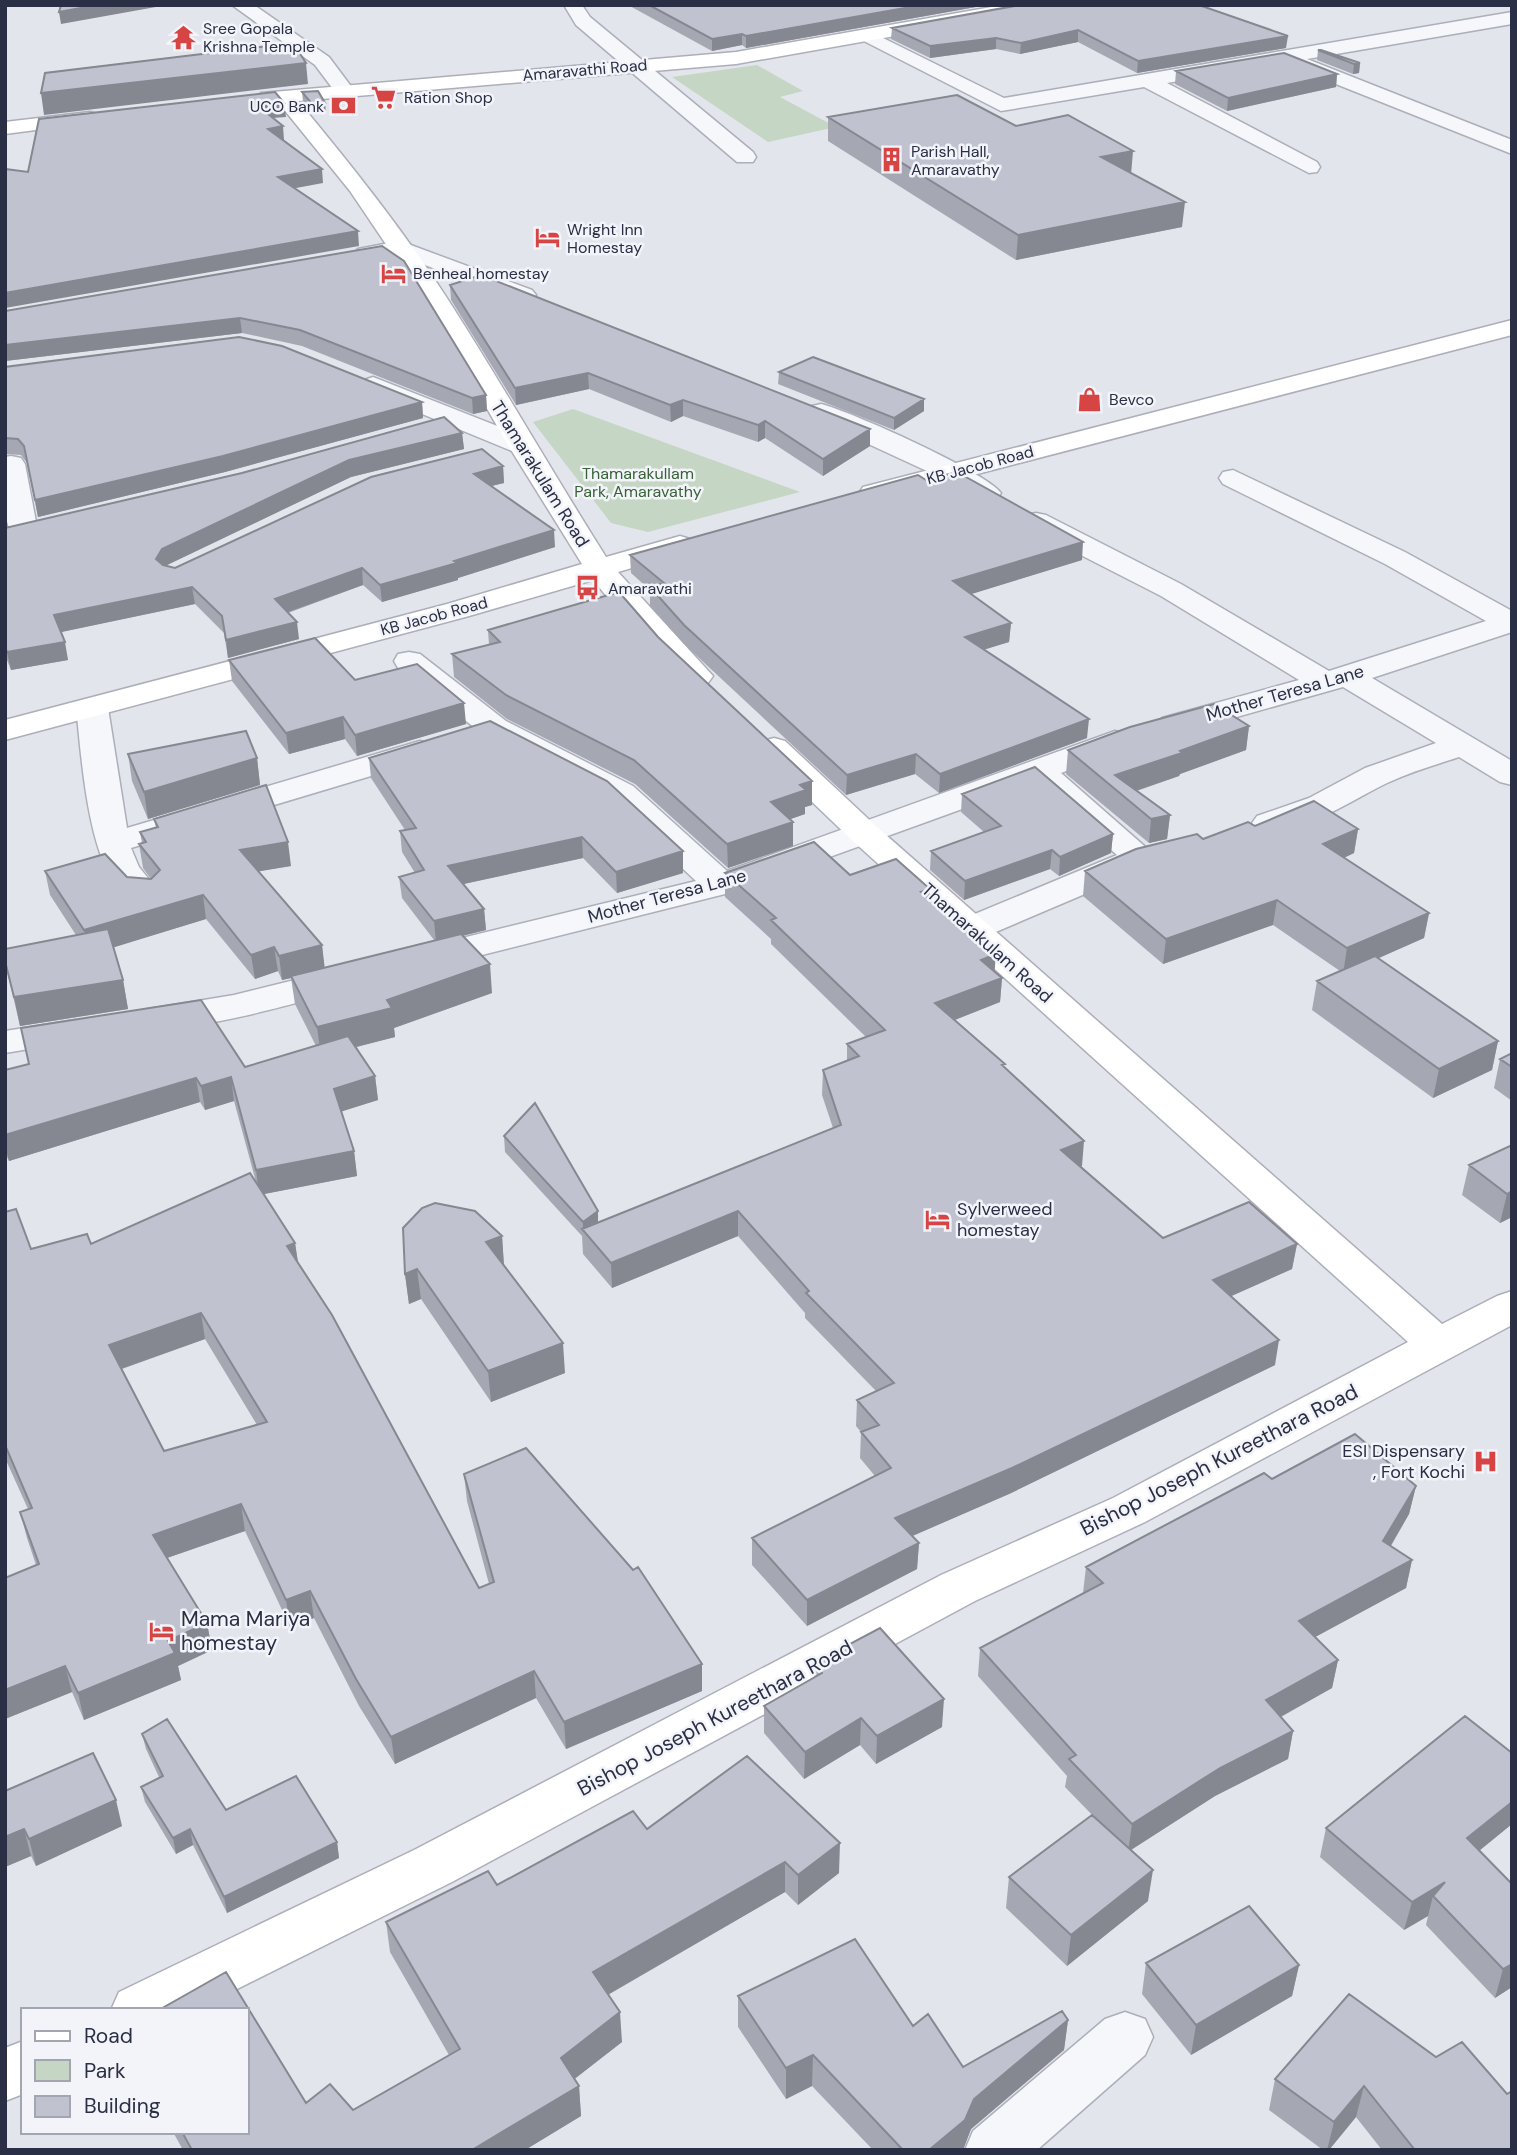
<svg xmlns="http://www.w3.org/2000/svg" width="1517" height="2155" viewBox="0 0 1517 2155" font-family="'DM Sans',sans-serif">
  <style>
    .green { fill: #c5d6c4 }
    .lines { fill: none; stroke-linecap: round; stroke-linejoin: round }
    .street-casing { stroke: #acaeba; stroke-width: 3 }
    .secondary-casing { stroke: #acaeba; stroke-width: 3 }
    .street { fill: #f6f7fa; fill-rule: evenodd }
    .secondary { fill: #fff; fill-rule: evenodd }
    .wall { fill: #a5a8b2; fill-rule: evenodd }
    .shaded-wall { fill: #868891 }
    .building { fill: #c0c3cf; stroke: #868891; stroke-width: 2; fill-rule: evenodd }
    .labels { text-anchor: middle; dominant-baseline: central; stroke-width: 5; stroke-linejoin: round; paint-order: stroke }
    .far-poi-label { font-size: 16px; fill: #2a2f45; stroke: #f3f4f9; text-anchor: start }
    .far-street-label { font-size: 16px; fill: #2a2f45; stroke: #f3f4f9 }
    .far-park-label { font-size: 16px; fill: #376236; stroke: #f3f4f9 }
    .street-label { font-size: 18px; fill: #2a2f45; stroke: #f3f4f9 }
    .poi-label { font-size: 18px; fill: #2a2f45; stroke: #f3f4f9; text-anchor: start }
    .near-street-label { font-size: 21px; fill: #2a2f45; stroke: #f3f4f9 }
    .near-poi-label { font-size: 21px; fill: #2a2f45; stroke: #f3f4f9; text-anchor: start }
  </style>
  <rect width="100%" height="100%" fill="#e3e5ec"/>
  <path class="green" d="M757,65L803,91L780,97L836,127L768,142L672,77Z
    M573,409L800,492L648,532L611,523L533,422Z"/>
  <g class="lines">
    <defs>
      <path id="street" d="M232,5H254L329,57L353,89L350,93H336L315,65Z
        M564,5H582L590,17L753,152L756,157L753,162H737L576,25Z
        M1512,12V24L1307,59L1512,140V154L1283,63L1167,83L1317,162L1320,167L1317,172L1309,173L1144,87L1001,111L856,37L866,31L873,33L1004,98Z
        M400,241L532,290L536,295L532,300L524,302L398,255L366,261L358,259L354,254L358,249Z
        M373,377L530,439L534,445L530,451H512L364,390L360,385L364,380Z
        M821,404C850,411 986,472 1001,493L997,499H977L942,478L812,418L808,412L812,406Z
        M11,456L21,458L25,464L38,532L34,538L24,541L14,538C0,517 5,482 5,457Z
        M1233,470L1405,552L1512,611V632L1372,678L1512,761V785L1500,782L1459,757C1435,765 1410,772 1387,783C1353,799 1295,840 1257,830L1252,823L1257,816L1309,798L1365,768L1436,743L1343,687L1173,735L1162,732L1157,725L1162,718L1299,680L1161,596L1026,527L1022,521L1026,515L1036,513L1046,515L1181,584L1329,671L1486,621L1385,564L1223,484L1219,478L1223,472Z
        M409,652L420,654L506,721L633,786L727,871L1115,731L1126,734L1131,741L1126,748L1061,773L1158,858L1153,865L984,937L971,940L958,937L953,929L958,921L1117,855L1034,783L733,892L422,970L409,967L404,959L409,951L696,881L609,800L484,735L398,668L394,661L398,654Z
        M92,699L103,701L108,708L127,828L420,741L431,744L436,751L431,758L131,848L139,867L161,894L155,901C88,918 82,751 76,708L81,701Z
        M343,968L356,971L361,979L356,987C308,999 186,1037 143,1026L137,1018L143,1010L234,995Z
        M76,1020L89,1023L95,1031L89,1039L5,1053V1031Z
        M1125,2012L1145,2019L1153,2037L1145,2055L1037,2150H965L973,2131L1105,2019Z"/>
      <path id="secondary" d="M1003,5H1045L1036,11L736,64L298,101C353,167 407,235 454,309C506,391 554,475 606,557L680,536L690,539L694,545L690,551L618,572L713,676L708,683C701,684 694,686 686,683C663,670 613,603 593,580L469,616L5,740V720L447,604L582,564L508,445L429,308L350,191L278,102L261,101L258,97L261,93L736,52Z
        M90,112L97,114L100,118L97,122L5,134V122Z
        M1512,320V335L873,501L863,499L859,493L863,487Z
        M774,738L785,741L878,828L1442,1324L1497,1296L1512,1291V1325L1145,1522L975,1601L452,1882L195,2010H111L119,1992L414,1850L941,1575L1113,1498L1408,1342L854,842L763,755L758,748L763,741Z
        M23,2041V2094L5,2101V2048Z"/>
    </defs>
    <use href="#street" class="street-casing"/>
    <use href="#secondary" class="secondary-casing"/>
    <use href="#street" class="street"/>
    <use href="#secondary" class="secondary"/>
  </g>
  <path class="wall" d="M628,5H987L746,48L742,45L712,51Z
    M1020,5L1286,48L1137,73L1078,42L1020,54L996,49L930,58L891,39L892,28Z
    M1318,50L1360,63L1359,73L1353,74L1317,60Z
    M1176,71L1337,74L1336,87L1227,111L1175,84Z
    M302,92L326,113L313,114L303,102Z
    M828,117L1016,126L1131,173L1182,227L1016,260L828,141Z
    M382,246L486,395L487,411L473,414L302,346L242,333L5,361Z
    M450,285L870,429V446L823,476L765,438L758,442L683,416L671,422L589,389L516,405L451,300Z
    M5,367L422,402L423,418L225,472L38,517L27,463L21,455L5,454Z
    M779,372L924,399V411L894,430L778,384Z
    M462,433L464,449L351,477L165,566L175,568L503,466L504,483L491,486L555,547L458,578V580L382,602L363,585L288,613L299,639L228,658L224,633L195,604L60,632L68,660L11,670L5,655V528Z
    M926,480L1082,560L971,594L1011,623L1009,642L984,649L1087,738L939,793L915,774L846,795L684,644L650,606V590L631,573L630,555Z
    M488,630L658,637L812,781V805L805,807V814L790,819L793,846L728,868L635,784L507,719L454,677L452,654L489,645Z
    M229,660L355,680L466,724L357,756L345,739L289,754L232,681Z
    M1249,726L1246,750L1180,774L1179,776L1137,791L1170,815L1167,839L1149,843L1066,774L1068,750Z
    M128,754L257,758L260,785L148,819L132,781Z
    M369,758L683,851V873L617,893L583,858L463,884L484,909L486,930L463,936L492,993L394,1028L395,1037L356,1047L375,1076L378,1100L341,1111L354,1151L357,1176L264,1194L295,1243L298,1263L479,1588L489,1584L467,1501L464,1474L702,1664V1691L566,1749L536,1698L395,1764L359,1706L314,1618L290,1627L245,1531L167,1558L207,1623L212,1650L178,1666L181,1680L84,1720L72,1692L5,1719V1578L36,1565L27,1538L20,1512L28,1509L5,1458V1212L31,1249L91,1244L256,1182L234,1101L205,1110L200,1102L9,1161L5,1153V1070L245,1067L316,1046L295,1004L291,978L282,980L278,971L255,979L206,919L113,947L123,980L128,1009L20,1026L5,962L76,935L50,895L45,871L151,879L143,868L139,844L142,843L140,832L156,828L154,819L291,866L258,871L322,945L324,968L434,940L402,898L399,877L415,873L402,852L400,831L405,830L371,778ZM205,1339L257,1425L164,1451L122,1369Z
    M962,794L1113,834L1111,853L1059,876L1050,869L964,900L930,870L931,851L984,832L961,812Z
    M1255,826L1358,829L1354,853L1344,858L1429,913L1424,938L1378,958L1498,1041L1492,1070L1433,1098L1312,1010L1317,981L1340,971L1273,925L1163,964L1083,896L1085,871Z
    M725,873L850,875L930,899L996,954L994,971L1002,978L1000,1002L955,1020L1005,1068L1082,1166H1081L1163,1238L1297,1244L1292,1269L1231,1296L1275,1365L1009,1494L912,1536L919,1543L917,1569L807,1626L752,1565V1538L875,1476L860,1458L861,1432L856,1426L857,1400L876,1391L805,1318V1313L738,1236L612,1288L583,1254L582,1236L505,1152L504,1136L598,1211V1222L833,1128L822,1095L823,1070L847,1061V1044L866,1037L771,944V939L725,897Z
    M1512,1053V1101L1494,1088L1500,1059Z
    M1512,1145V1217L1500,1223L1462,1195L1469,1165Z
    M502,1236L504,1266L565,1373L491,1402L421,1299L409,1304L405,1274Z
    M1272,1479L1416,1486L1409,1514L1391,1546L1412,1560L1406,1588L1315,1637L1338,1660L1332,1688L1281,1717L1293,1731L1288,1759L1215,1796L1130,1850L1148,1901L1067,1966L1006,1908L1009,1877L1098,1821L1065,1787L1067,1776L978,1676L980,1648L1083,1593L1086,1567Z
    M814,1663L942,1727L876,1764L860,1745L804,1779L764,1733V1706L814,1678Z
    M142,1734L226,1810L337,1842L339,1858L227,1913L193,1845L176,1854L145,1802L141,1787L159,1777L146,1749Z
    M1512,1753V1824L1479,1851L1512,1884V1987L1495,1998L1426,1925L1428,1916L1404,1930L1320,1857L1326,1828Z
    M5,1791L122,1826L36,1866L31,1856L5,1867Z
    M647,1829L839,1873L798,1905L785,1892L608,1995L622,2042L574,2079L579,2086L581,2116L525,2150H183L173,2132H247L306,2103L353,2110L449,2055L390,1952L386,1922L497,1885Z
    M1146,1963L1299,1965L1292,1996L1191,2055L1142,1994Z
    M1349,1994L1512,2150H1382L1356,2117L1329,2150H1323L1269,2110L1275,2079Z
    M738,1996L913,2026L963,2067L1068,2020L1064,2050L971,2129L963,2150H873L812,2086L786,2099L738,2027Z"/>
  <path class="shaded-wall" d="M97,5H167L61,24L59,12Z
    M922,5H987L746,48V36Z
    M1078,30V42L1020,54L1021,43Z
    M742,34V45L712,51V39Z
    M1288,36L1286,48L1137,73L1138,61Z
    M996,38V49L930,58V46Z
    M306,63L308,84L44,115L41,93Z
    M1360,63L1359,73L1353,74L1354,64Z
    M1337,74L1336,87L1227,111L1228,98Z
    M284,103L286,117L259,119L258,106Z
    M325,103L326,113L313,114L312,104Z
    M283,126L284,140L269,143L268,129Z
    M1133,151L1131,175L1101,157Z
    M322,169L323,183L280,191L278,177Z
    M1185,202L1182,227L1016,260L1018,235Z
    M358,231L359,246L5,308V293Z
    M240,318L242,333L5,361V345Z
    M588,373L589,389L516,405L515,388Z
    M486,395L487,411L473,414L472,398Z
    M924,399V411L894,430V418Z
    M683,400V416L671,422L670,405Z
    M422,402L423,418L225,472L38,517L35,500Z
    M765,421V438L758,442V425Z
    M870,429V446L823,476V459Z
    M462,433L464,449L351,477L165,566L159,576L156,559L162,549L349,460Z
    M503,466L504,483L475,490L474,474Z
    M554,530L555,547L458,578V580L382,602L380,585Z
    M1083,542L1082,560L952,600L953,581Z
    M362,568L363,585L277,616L275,599Z
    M192,587L195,604L57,633L54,615Z
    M297,622L299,639L228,658L226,640Z
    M1011,623L1009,642L964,656L965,637Z
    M65,642L68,660L11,670L7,652Z
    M464,703L466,724L357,756L355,735Z
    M343,717L345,739L289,754L286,733Z
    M1089,719L1087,738L939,793L940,774Z
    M1249,726L1246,750L1180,774L1179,776L1123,795L1115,775Z
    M916,754L915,774L846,795L847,775Z
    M257,758L260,785L148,819L144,792Z
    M812,781V805L805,807V814L771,826V802L800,785Z
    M1170,815L1167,839L1149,843L1151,819Z
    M793,822V846L728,868L727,844Z
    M1358,829L1354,853L1319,869L1323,844Z
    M1113,834L1111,853L1059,876L1060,857Z
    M582,837L583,858L450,887L448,866Z
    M288,842L291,866L243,874L240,850Z
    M1052,850L1050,869L964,900L965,881Z
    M683,851V873L617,893L616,872Z
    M930,889L929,913L921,892Z
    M203,895L206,919L89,955L84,930Z
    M1277,900L1273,925L1163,964L1166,939Z
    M484,909L486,930L436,942L434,921Z
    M1429,913L1424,938L1343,974L1347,948Z
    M322,945L325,970L291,976V978L282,980L279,956Z
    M274,947L278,971L255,979L251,955Z
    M996,954L994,978L981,960Z
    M490,964L492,993L394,1028L395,1037L321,1056L317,1027L387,1000Z
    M1002,978L1000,1002L934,1028L935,1003Z
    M123,980L128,1009L20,1026L14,997Z
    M1498,1041L1492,1070L1433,1098L1439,1069Z
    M375,1076L378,1100L337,1113L334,1089Z
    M231,1077L234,1101L205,1110L201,1086Z
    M196,1078L200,1102L9,1161L5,1146V1135Z
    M1084,1141L1082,1166L1059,1175L1061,1150Z
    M354,1151L357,1176L259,1195L256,1170Z
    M1512,1191V1217L1500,1223L1507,1194Z
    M598,1211V1227L583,1230V1222Z
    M738,1211V1236L612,1288L611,1263Z
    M502,1236L504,1266L486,1242Z
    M295,1243L299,1269L287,1246Z
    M1297,1244L1292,1269L1209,1306L1213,1280Z
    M417,1269L421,1299L409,1304L405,1274Z
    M201,1313L205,1339L115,1371L109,1345Z
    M1279,1340L1275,1365L1009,1494L894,1544L895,1518Z
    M563,1343L565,1373L491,1402L488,1371Z
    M1416,1486L1409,1514L1377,1569L1383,1541Z
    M241,1504L245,1531L158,1561L153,1535Z
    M919,1543L917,1569L807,1626V1600Z
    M1412,1560L1406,1588L1293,1649L1299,1621Z
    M310,1591L314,1618L290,1627L286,1600Z
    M207,1623L212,1650L178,1666L181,1680L84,1720L78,1693L168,1641Z
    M1338,1660L1332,1688L1260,1728L1266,1700Z
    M702,1664V1691L566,1749L564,1722Z
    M65,1666L72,1692L5,1719V1690Z
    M534,1671L536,1698L395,1764L391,1737Z
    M944,1699L942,1727L876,1764L877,1736Z
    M861,1718L860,1745L804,1779L805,1752Z
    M1293,1731L1288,1759L1215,1796L1128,1852L1132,1824L1220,1768Z
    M116,1800L122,1826L36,1866L29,1839Z
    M1512,1802V1824L1459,1867L1467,1838Z
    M24,1829L31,1856L5,1867V1837Z
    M190,1829L193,1845L176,1854L173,1838Z
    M337,1842L339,1858L227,1913L224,1897Z
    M840,1843L839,1873L798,1905V1875Z
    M785,1862V1892L595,2002L593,1972Z
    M1153,1870L1148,1901L1067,1966L1071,1935Z
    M1445,1882L1433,1896L1428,1916L1404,1930L1412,1902Z
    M1512,1964V1987L1495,1998L1503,1969Z
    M1299,1965L1292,1996L1191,2055L1196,2025Z
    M620,2012L622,2042L563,2088L561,2058Z
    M1068,2020L1064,2050L971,2129L963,2150H929L974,2099Z
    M813,2055L812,2086L786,2099V2068Z
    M579,2086L581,2116L525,2150H472Z
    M1364,2086L1356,2117L1329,2150H1327L1334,2122Z"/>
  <path class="building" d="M61,5H97L59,12Z
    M649,5H922L746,36L742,34L712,39Z
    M1020,5H1199L1288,36L1138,61L1078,30L1021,43L996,38L930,46L892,28Z
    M293,43L306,63L41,93L45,73Z
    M1318,50H1321L1360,63L1354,64Z
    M1284,53L1337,74L1228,98L1176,71Z
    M318,91L325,103L312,104L302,92Z
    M275,92L284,103L258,106L283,126L268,129L322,169L278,177L358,231L5,293V169L28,172L39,119Z
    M957,95L1016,126L1068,115L1133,151L1101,157L1185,202L1018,235L828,117Z
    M382,246L404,261L486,395L472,398L300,330L240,318L5,345V311Z
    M481,275L870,429L823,459L765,421L758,425L683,400L670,405L588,373L515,388L450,285Z
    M239,337L282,346L422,402L223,456L35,500L24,446L18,439L5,438V367Z
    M813,357L924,399L894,418L779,372Z
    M444,417L462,433L349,460L162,549L156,559L163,565L175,568L371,477L482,449L503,466L474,474L554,530L454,561L457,563L380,585L362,568L275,599L297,622L226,640L222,616L192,587L54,615L65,642L7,652L5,647V528L242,473Z
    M957,472L1083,542L953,581L1011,623L965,637L1089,719L940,774L916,754L847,775L684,625L650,587L664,583L630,555L918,475L926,480Z
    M619,592L658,637L812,781L800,785L806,790L771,802L793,822L727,844L634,760L506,695L452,654L500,642L488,630Z
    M315,638L355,680L417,664L464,703L355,735L343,717L286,733L229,660Z
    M1214,704L1249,726L1180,751L1182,753L1115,775L1170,815L1151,819L1068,750L1130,727Z
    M490,721L607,781L683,851L616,872L582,837L448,866L484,909L434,921L399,877L424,870L400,831L416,828L369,758Z
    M246,731L257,758L144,792L128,754Z
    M1035,767L1113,834L1060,857L1052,850L965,881L931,851L1001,826L962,794Z
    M266,785L288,842L240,850L322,945L279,956L274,947L251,955L203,895L84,930L45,871L105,854L127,877L151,879L160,870L139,844L146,842L140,832L158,827L154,819Z
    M1314,801L1358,829L1323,844L1429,913L1347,948L1277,900L1166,939L1085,871L1136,849L1197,834L1203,839L1248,822L1255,826Z
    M814,842L850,875L896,859L930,889L921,892L996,954L981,960L1002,978L935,1003L1005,1064L1002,1065L1084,1141L1061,1150L1163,1238L1249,1202L1297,1244L1213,1280L1279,1340L1012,1468L895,1518L919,1543L807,1600L752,1538L891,1468L861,1432L879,1425L857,1400L894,1383L806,1293L809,1291L738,1211L611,1263L582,1229L841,1125L823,1070L859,1056L847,1044L885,1030L771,920L776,918L725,873Z
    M108,929L123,980L14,997L5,961V949Z
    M461,934L490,964L387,1000L392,1008L317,1027L291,976Z
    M1375,956L1498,1041L1439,1069L1317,981Z
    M201,1000L245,1067L348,1036L375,1076L334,1089L354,1151L256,1170L231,1077L201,1086L196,1078L5,1135V1070L29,1064L21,1028Z
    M1512,1053V1067L1500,1059Z
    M535,1103L598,1211L583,1222L504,1136Z
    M1512,1145V1191L1507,1194L1469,1165Z
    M250,1173L295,1243L287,1246L332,1315L479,1588L494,1582L464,1474L526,1448L633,1570L638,1567L702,1664L564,1722L534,1671L391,1737L356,1679L310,1591L286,1600L241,1504L153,1535L207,1623L168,1641L175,1653L78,1693L65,1666L5,1690V1578L39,1564L20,1512L32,1508L5,1445V1212L16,1209L31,1249L87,1234L91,1244ZM201,1313L267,1422L164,1451L109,1345Z
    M435,1203L475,1211L502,1236L486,1242L563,1343L488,1371L417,1269L405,1274L403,1228L422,1208Z
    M1355,1434L1416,1486L1383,1541L1412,1560L1299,1621L1338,1660L1266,1700L1293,1731L1220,1768L1132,1824L1069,1759L1076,1755L980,1648L1103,1583L1086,1567L1264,1473L1272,1479Z
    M880,1628L944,1699L877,1736L861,1718L805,1752L764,1706L822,1673L814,1663Z
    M1465,1716L1512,1753V1802L1467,1838L1512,1884V1964L1503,1969L1433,1896L1445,1882L1412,1902L1326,1828Z
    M167,1719L226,1810L296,1776L337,1842L224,1897L190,1829L173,1838L141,1787L163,1776L142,1734Z
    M93,1753L116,1800L29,1839L24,1829L5,1837V1791Z
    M747,1756L840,1843L798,1875L785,1862L593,1972L620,2012L561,2058L579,2086L472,2150H192L182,2132H247V2010H159L226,1972L306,2103L330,2084L353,2110L460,2049L386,1922L488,1871L497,1885L633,1811L647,1829Z
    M1092,1815L1153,1870L1071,1935L1009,1877Z
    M1249,1906L1299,1965L1196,2025L1146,1963Z
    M855,1939L913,2026L928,2014L963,2067L1062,2011L1068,2020L974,2099L965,2120L929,2150H903L813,2055L786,2068L738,1996Z
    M1349,1994L1436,2057L1462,2042L1507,2094L1512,2091V2150H1415L1364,2086L1334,2122L1275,2079Z"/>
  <defs>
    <symbol id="temple-bare" viewBox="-9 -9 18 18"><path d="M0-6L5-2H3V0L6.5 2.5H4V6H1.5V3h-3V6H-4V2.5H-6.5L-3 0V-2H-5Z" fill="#d64543" stroke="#f3f4f9" stroke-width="2.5" paint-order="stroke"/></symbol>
    <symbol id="supermarket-bare" viewBox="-9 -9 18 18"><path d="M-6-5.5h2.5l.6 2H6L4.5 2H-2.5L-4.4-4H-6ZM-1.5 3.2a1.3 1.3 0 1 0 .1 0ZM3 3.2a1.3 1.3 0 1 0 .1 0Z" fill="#d64543" stroke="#f3f4f9" stroke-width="2.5" paint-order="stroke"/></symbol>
    <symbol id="bank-bare" viewBox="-9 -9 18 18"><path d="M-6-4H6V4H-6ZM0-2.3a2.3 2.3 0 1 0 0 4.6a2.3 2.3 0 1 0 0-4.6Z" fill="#d64543" stroke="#f3f4f9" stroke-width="2.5" paint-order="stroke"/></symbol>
    <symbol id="building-bare" viewBox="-9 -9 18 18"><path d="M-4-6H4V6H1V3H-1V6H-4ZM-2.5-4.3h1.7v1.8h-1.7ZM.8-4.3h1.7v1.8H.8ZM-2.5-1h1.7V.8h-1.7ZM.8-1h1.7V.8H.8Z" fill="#d64543" stroke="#f3f4f9" stroke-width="2.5" paint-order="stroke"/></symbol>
    <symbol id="hotel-bare" viewBox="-9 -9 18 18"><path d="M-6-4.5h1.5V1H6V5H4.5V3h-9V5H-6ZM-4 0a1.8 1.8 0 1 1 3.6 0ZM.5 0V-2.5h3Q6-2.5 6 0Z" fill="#d64543" stroke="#f3f4f9" stroke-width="2.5" paint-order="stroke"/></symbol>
    <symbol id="shop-bare" viewBox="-9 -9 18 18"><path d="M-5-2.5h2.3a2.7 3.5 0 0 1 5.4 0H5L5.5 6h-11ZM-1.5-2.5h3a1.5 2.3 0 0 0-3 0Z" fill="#d64543" stroke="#f3f4f9" stroke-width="2.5" paint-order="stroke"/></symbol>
    <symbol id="bus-bare" viewBox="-9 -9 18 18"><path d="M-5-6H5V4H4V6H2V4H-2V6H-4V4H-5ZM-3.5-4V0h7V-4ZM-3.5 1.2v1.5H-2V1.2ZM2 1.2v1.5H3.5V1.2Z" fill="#d64543" stroke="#f3f4f9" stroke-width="2.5" paint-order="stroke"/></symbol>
    <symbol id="hospital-bare" viewBox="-9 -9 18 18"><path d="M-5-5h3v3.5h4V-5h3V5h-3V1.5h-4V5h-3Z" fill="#d64543" stroke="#f3f4f9" stroke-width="2.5" paint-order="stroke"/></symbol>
  </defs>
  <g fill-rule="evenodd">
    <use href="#temple-bare" x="166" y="20" width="35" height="35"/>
    <use href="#supermarket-bare" x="366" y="80" width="35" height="35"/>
    <use href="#bank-bare" x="326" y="88" width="35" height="35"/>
    <use href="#building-bare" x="874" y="142" width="35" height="35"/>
    <use href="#hotel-bare" x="530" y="220" width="35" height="35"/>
    <use href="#hotel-bare" x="376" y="256" width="35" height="35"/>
    <use href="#shop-bare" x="1072" y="382" width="35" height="35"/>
    <use href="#bus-bare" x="570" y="570" width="35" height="35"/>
    <use href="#hotel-bare" x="920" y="1202" width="35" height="35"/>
    <use href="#hospital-bare" x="1468" y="1444" width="35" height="35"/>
    <use href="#hotel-bare" x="144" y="1614" width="35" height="35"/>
  </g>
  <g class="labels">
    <g class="far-poi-label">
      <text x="203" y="28">Sree Gopala<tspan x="203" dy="18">Krishna Temple</tspan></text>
      <text x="404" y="97">Ration Shop</text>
      <text x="324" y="106" text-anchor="end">UCO Bank</text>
      <text x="911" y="151">Parish Hall,<tspan x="911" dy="18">Amaravathy</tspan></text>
      <text x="567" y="229">Wright Inn<tspan x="567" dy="18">Homestay</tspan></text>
      <text x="413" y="273">Benheal homestay</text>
      <text x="1109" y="399">Bevco</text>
      <text x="608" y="588">Amaravathi</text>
    </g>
    <g class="far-street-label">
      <text transform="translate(585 70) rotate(-5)">Amaravathi Road</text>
      <text transform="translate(980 465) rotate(-15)">KB Jacob Road</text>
      <text transform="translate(434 616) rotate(-15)">KB Jacob Road</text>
    </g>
    <g class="far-park-label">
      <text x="638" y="473">Thamarakullam<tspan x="638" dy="18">Park, Amaravathy</tspan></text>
    </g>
    <g class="street-label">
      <text transform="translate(540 474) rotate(58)">Thamarakulam Road</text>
      <text transform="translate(1285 693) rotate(-16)">Mother Teresa Lane</text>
      <text transform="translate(667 896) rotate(-15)">Mother Teresa Lane</text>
      <text transform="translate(987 943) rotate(42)">Thamarakulam Road</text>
    </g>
    <g class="poi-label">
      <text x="957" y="1209">Sylverweed<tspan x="957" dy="21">homestay</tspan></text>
      <text x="1465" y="1451" text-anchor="end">ESI Dispensary<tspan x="1465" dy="21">, Fort Kochi</tspan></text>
    </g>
    <g class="near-street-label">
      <text transform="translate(1219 1460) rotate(-27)">Bishop Joseph Kureethara Road</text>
      <text transform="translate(715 1718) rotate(-28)">Bishop Joseph Kureethara Road</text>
    </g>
    <g class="near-poi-label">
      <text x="181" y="1619">Mama Mariya<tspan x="181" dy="24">homestay</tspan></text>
    </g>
  </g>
  <rect width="1517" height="2155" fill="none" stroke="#2a2f45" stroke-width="14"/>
  <rect x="21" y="2008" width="228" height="126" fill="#f3f4f9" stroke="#a3a5b1" stroke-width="2"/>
  <rect x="35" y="2031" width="35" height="10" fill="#ffffff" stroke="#a3a5b1" stroke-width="2"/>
  <text x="84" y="2043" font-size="21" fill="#2a2f45">Road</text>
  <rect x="35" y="2060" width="35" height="21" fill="#c5d6c4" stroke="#a3a5b1" stroke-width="2"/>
  <text x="84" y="2078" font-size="21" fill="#2a2f45">Park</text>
  <rect x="35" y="2096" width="35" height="21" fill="#c0c3cf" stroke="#a3a5b1" stroke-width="2"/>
  <text x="84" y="2113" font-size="21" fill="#2a2f45">Building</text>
</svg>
